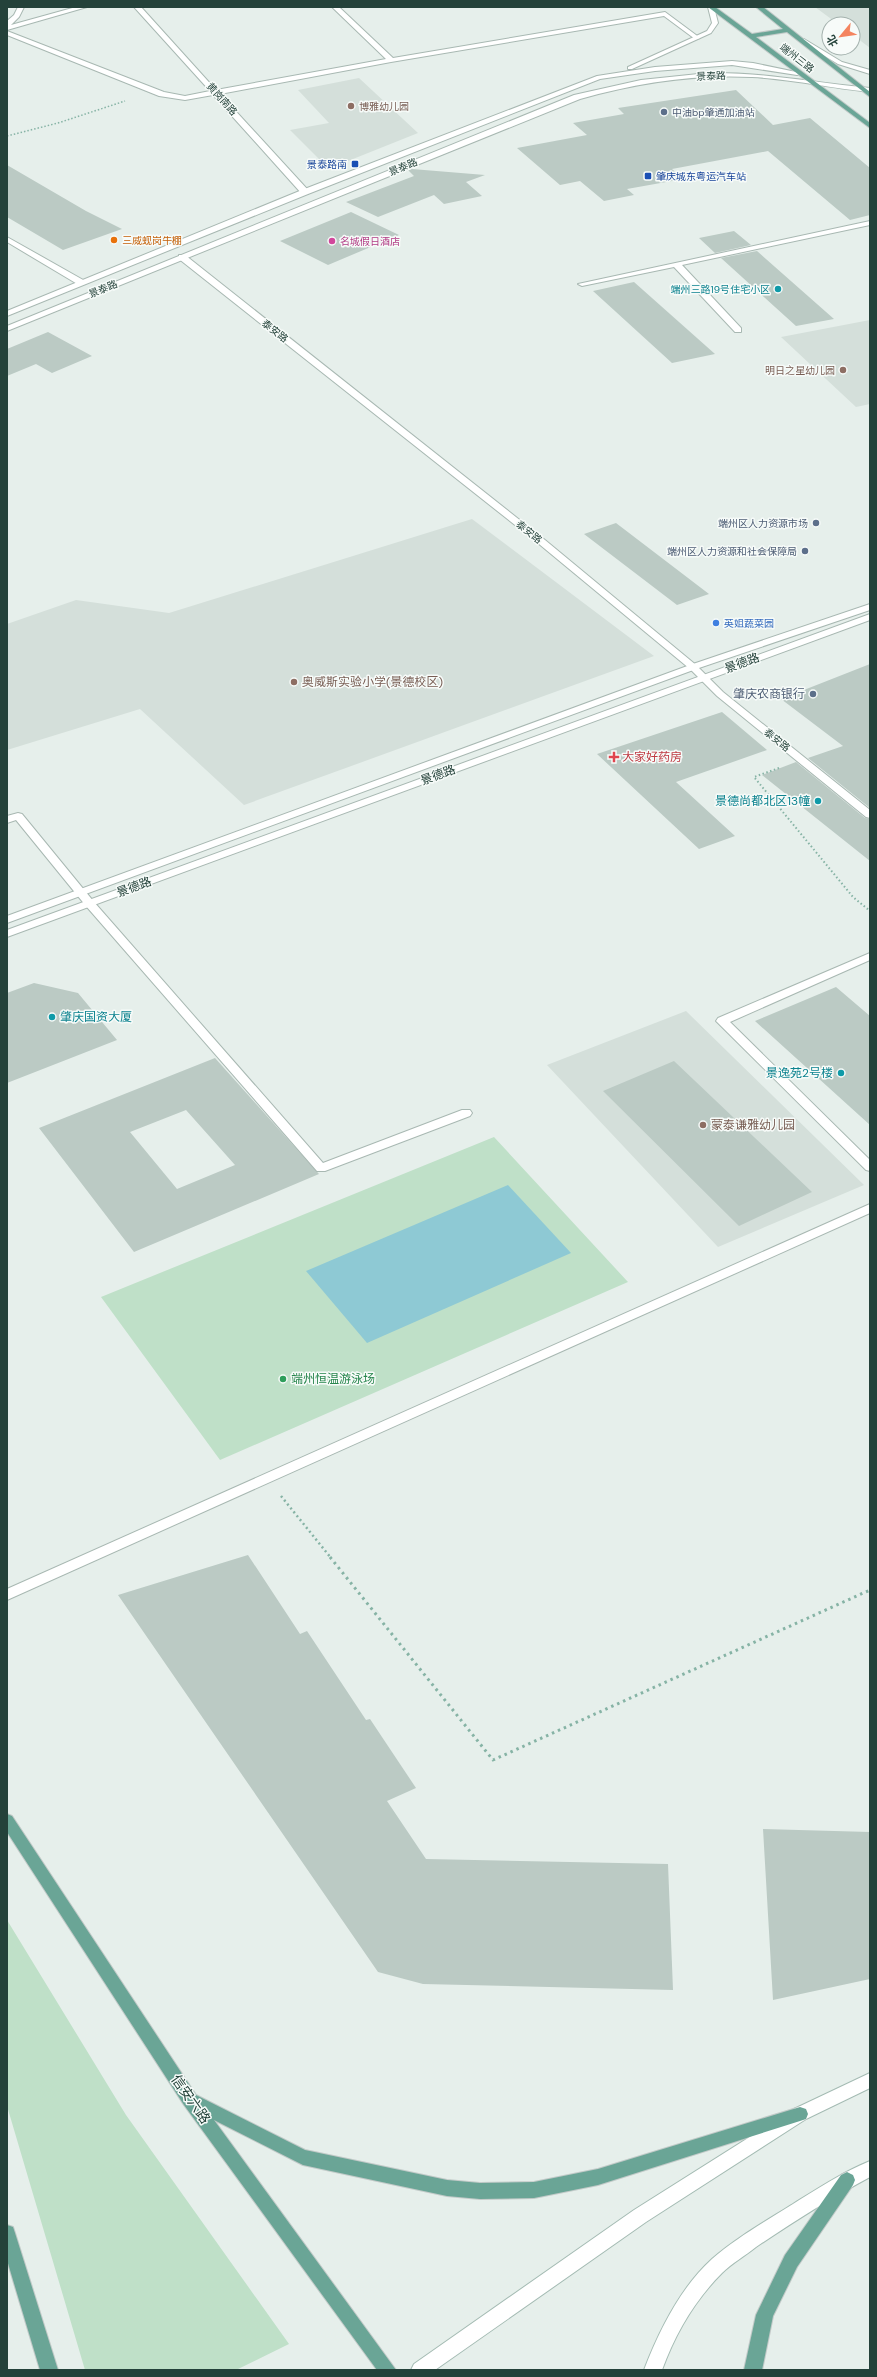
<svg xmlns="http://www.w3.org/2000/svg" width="877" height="2377" viewBox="0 0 877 2377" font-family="'DM Sans','Noto Sans SC',sans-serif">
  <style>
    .built { fill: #d4dfda }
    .green { fill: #bfe0c8 }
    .water { fill: #8ec9d4 }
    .building { fill: #bbcac4; fill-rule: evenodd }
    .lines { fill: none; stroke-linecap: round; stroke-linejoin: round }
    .service-casing { stroke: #a8b8b2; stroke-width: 2 }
    .minor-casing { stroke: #a8b8b2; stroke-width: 2 }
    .tertiary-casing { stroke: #a8b8b2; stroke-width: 2 }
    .secondary-casing { stroke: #a4bbb3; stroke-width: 2 }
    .primary-casing { stroke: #c2cac8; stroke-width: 2 }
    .path-far3 { stroke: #86b3a5; stroke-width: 1.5; stroke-dasharray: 1.5 2; stroke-linecap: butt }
    .path-far2 { stroke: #86b3a5; stroke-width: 2; stroke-dasharray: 1.5 2.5; stroke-linecap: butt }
    .path-far1 { stroke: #86b3a5; stroke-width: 2.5; stroke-dasharray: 2 3; stroke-linecap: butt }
    .path { stroke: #86b3a5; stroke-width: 3; stroke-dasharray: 2.5 4; stroke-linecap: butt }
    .service { fill: #fff; fill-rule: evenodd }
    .minor { fill: #fff; fill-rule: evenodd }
    .tertiary { fill: #fff; fill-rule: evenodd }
    .secondary { fill: #fff; fill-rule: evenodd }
    .primary { fill: #6aa596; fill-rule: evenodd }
    .education-dot { fill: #8d6e63; stroke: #f7fbf9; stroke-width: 1.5 }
    .service-dot { fill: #5c6f8a; stroke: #f7fbf9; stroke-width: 1.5 }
    .transit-dot { fill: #1a4fb4; stroke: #f7fbf9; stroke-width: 1.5 }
    .food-dot { fill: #e8710a; stroke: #f7fbf9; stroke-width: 1.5 }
    .hotel-dot { fill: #d1479c; stroke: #f7fbf9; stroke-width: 1.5 }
    .culture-dot { fill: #0f9aa8; stroke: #f7fbf9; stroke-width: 1.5 }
    .shop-dot { fill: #3f7fe0; stroke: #f7fbf9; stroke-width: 1.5 }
    .health-dot { fill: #e0444e; stroke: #f7fbf9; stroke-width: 1.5 }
    .leisure-dot { fill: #2e9e5b; stroke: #f7fbf9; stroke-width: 1.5 }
    .labels { text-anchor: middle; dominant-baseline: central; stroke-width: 3; stroke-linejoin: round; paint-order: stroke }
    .far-street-label { font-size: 10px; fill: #24423a; stroke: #f7fbf9 }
    .far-education-label { font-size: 10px; fill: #785e54; stroke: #f7fbf9; text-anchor: start }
    .far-service-label { font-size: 10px; fill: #4e5e75; stroke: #f7fbf9; text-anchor: end }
    .far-transit-label { font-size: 10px; fill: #164399; stroke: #f7fbf9; text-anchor: end }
    .far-food-label { font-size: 10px; fill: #c56008; stroke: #f7fbf9; text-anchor: start }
    .far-hotel-label { font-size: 10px; fill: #b23c85; stroke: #f7fbf9; text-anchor: start }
    .far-culture-label { font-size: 10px; fill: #0d838f; stroke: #f7fbf9; text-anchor: end }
    .far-shop-label { font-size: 10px; fill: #366cbe; stroke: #f7fbf9; text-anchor: start }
    .street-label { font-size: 12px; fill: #24423a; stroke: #f7fbf9 }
    .education-label { font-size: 12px; fill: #785e54; stroke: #f7fbf9; text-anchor: start }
    .service-label { font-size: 12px; fill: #4e5e75; stroke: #f7fbf9; text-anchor: end }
    .health-label { font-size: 12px; fill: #be3a42; stroke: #f7fbf9; text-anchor: start }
    .culture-label { font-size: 12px; fill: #0d838f; stroke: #f7fbf9; text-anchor: end }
    .leisure-label { font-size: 12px; fill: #27864d; stroke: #f7fbf9; text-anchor: start }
    .near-street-label { font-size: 14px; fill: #24423a; stroke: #f7fbf9 }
  </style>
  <rect width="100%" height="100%" fill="#e6efeb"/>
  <path class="built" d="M815,7H870V48L853,35V24H838Z
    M359,78L418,133L343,163L324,164L290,130L329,123L298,90Z
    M870,320V404L856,407L781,337Z
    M472,519L654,656L244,805L140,709L7,750V624L76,600L169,613Z
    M686,1011L864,1185L718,1247L547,1065Z"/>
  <path class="green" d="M494,1137L628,1282L220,1460L101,1297Z
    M7,1920L126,2115L289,2344L236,2370H85L7,2106Z"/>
  <path class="water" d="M508,1185L571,1253L367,1343L306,1271Z"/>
  <path class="building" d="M736,90L773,125L810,118L870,168V215L850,220L768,151L672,169L683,179L627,189L634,195L604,201L580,181L560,185L517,148L587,135L573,123L624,114L618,108Z
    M7,165L86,211L122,229L63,250L7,217Z
    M412,169L485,175L466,182L482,196L444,204L434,195L378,217L346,202L414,176L408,170Z
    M351,212L399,235L328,265L280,241Z
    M734,231L751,245L715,253L699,238Z
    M757,251L834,319L796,326L721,258Z
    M634,282L715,354L672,363L593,291Z
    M48,332L92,356L52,373L36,364L7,376V349Z
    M616,523L709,594L677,605L584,534Z
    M870,664V808L808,758L843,746L781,699Z
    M722,712L767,750L676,782L735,836L699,849L597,754Z
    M796,762L865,818L870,819V861L762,775Z
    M34,983L78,993L117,1040L7,1083V993Z
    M836,987L870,1016V1125L755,1021Z
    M215,1058L319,1174L134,1252L39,1128ZM186,1110L235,1165L177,1189L130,1132Z
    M674,1061L812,1192L739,1226L603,1091Z
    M248,1555L300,1634L307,1631L366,1720L370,1719L416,1788L387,1801L426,1859L668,1864L673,1990L423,1984L378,1972L118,1595Z
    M763,1829L870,1832V1979L773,2000Z"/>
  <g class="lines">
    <defs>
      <path id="service" d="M18,813L22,814L94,902L323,1163L462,1110H470L472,1113L470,1116L325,1171H317L86,906L16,820L7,823V816Z"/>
      <path id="minor" d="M18,7H24L19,17L11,25L76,7H87L7,30V21L14,15Z
        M134,7H141L216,90L386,59L332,7H339L393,58L665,12L700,38L695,39L664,16L391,62L220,94L308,190V194H302L213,95L185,100L159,96L7,35V31L164,92L185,96L210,91Z
        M870,221V225L682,265L741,328V332H735L674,267L582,286L578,284Z
        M7,237L85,281L86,283L79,285L7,242Z
        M179,255H185L545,540L696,665L723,692L870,810V818L866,817L717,696L690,669L539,544L179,259Z
        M870,953V960L730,1022L870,1160V1171L866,1170L716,1021L718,1018Z
        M870,1204V1213L7,1600V1589Z"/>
      <path id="tertiary" d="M708,7H714L718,23L711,33L632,69H628V67L707,31L712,23Z
        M804,39L842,62L870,70V74L838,64L802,42V40Z
        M732,61L753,63L801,73L797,75L732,65L655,71L600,79L308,194L7,316V311L302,190L597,76L655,67Z
        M708,73C763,72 815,83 870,88V92C830,88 791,79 752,77C693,74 636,83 580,99L7,331V326L574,95L641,80Z
        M870,604V610L696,669L7,923V916L690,665Z
        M870,614V620L7,937V930Z"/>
      <path id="secondary" d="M870,2073V2088L806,2119L646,2222L435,2370H411L414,2364L634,2210L794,2109Z
        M870,2161V2177C831,2198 793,2222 756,2247C745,2256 732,2263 722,2273C695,2300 675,2334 662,2370H644C659,2331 680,2288 712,2259C736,2238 766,2221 793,2204C817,2189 843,2172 870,2161Z"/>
      <path id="primary" d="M708,7H715L752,34L783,29L756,7H763L870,92V97L787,32L756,37L870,123V128Z
        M7,1814L12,1816L196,2095L305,2150L447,2180L480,2183L534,2182L598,2169L800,2107L806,2109L808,2114L806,2119L800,2121L598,2185L534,2198L480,2199L447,2196L303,2165L214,2120L396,2370H377L184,2105L7,1832Z
        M847,2172L853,2175L855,2180L853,2185L797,2267L773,2316L762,2370H744L756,2315L785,2255L841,2175Z
        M7,2225L13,2227L15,2233L58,2370H40L7,2260Z"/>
    </defs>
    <use href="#service" class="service-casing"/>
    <use href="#minor" class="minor-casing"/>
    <use href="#tertiary" class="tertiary-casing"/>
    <use href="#secondary" class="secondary-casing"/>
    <use href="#primary" class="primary-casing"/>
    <path class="path-far3" d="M7,136L58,123L125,101"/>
    <path class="path-far2" d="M779,768L754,777L853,897L870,911"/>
    <path class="path-far1" d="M281,1496L331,1558"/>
    <path class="path" d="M330,1557L493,1760L870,1590"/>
    <use href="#service" class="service"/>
    <use href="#minor" class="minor"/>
    <use href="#tertiary" class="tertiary"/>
    <use href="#secondary" class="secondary"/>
    <use href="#primary" class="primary"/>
  </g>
  <g class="education-dot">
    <circle cx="351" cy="106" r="4"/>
    <circle cx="843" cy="370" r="4"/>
    <circle cx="294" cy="682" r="4"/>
    <circle cx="703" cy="1125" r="4"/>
  </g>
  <g class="service-dot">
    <circle cx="664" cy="112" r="4"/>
    <circle cx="816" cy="523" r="4"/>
    <circle cx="805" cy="551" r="4"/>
    <circle cx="813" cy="694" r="4"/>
  </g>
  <g class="transit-dot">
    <rect x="351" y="160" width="8" height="8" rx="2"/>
    <rect x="644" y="172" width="8" height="8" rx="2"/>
  </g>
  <circle class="food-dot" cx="114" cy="240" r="4"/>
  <circle class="hotel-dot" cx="332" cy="241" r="4"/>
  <g class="culture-dot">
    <circle cx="778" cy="289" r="4"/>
    <circle cx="818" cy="801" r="4"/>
    <circle cx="52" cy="1017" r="4"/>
    <circle cx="841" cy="1073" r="4"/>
  </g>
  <circle class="shop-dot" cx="716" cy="623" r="4"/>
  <path class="health-dot" d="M612 751h4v4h4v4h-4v4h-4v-4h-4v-4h4z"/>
  <circle class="leisure-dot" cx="283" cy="1379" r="4"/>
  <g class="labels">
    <g class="far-street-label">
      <text transform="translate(797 58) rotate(38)">端州三路</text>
      <text transform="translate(711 76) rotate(-2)">景泰路</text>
      <text transform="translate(222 99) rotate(48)">黄岗南路</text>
      <text transform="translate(403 167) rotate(-22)">景泰路</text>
      <text transform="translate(103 289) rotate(-22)">景泰路</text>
      <text transform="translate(275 331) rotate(38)">泰安路</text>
      <text transform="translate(529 532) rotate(39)">泰安路</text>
      <text transform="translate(777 740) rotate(39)">泰安路</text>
    </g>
    <g class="far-education-label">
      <text x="359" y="106">博雅幼儿园</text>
      <text x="835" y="370" text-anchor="end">明日之星幼儿园</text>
    </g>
    <g class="far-service-label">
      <text x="672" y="112" text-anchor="start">中油bp肇通加油站</text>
      <text x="808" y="523">端州区人力资源市场</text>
      <text x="797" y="551">端州区人力资源和社会保障局</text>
    </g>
    <g class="far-transit-label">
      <text x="347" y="164">景泰路南</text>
      <text x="656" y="176" text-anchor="start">肇庆城东粤运汽车站</text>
    </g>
    <g class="far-food-label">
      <text x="122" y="240">三威蚬岗牛棚</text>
    </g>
    <g class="far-hotel-label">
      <text x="340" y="241">名城假日酒店</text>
    </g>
    <g class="far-culture-label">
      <text x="770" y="289">端州三路19号住宅小区</text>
    </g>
    <g class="far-shop-label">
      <text x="724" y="623">英姐蔬菜园</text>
    </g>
    <g class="street-label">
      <text transform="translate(742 663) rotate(-20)">景德路</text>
      <text transform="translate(438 775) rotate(-20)">景德路</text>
      <text transform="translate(134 887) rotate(-20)">景德路</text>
    </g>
    <g class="education-label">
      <text x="302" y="682">奥威斯实验小学(景德校区)</text>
      <text x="711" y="1125">蒙泰谦雅幼儿园</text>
    </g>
    <g class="service-label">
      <text x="805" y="694">肇庆农商银行</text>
    </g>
    <g class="health-label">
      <text x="622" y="757">大家好药房</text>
    </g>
    <g class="culture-label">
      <text x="810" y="801">景德尚都北区13幢</text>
      <text x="60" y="1017" text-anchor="start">肇庆国资大厦</text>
      <text x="833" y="1073">景逸苑2号楼</text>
    </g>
    <g class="leisure-label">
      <text x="291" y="1379">端州恒温游泳场</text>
    </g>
    <g class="near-street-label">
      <text transform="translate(191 2099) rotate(55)">信安六路</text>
    </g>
  </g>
  <rect width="877" height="2377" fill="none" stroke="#24423a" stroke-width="16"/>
  <g transform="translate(841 36) rotate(241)"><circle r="19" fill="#f7fbf9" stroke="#a3b1ad"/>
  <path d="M0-3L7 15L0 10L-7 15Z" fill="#f4845f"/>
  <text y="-6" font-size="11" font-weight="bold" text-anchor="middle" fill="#24423a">北</text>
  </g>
</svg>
